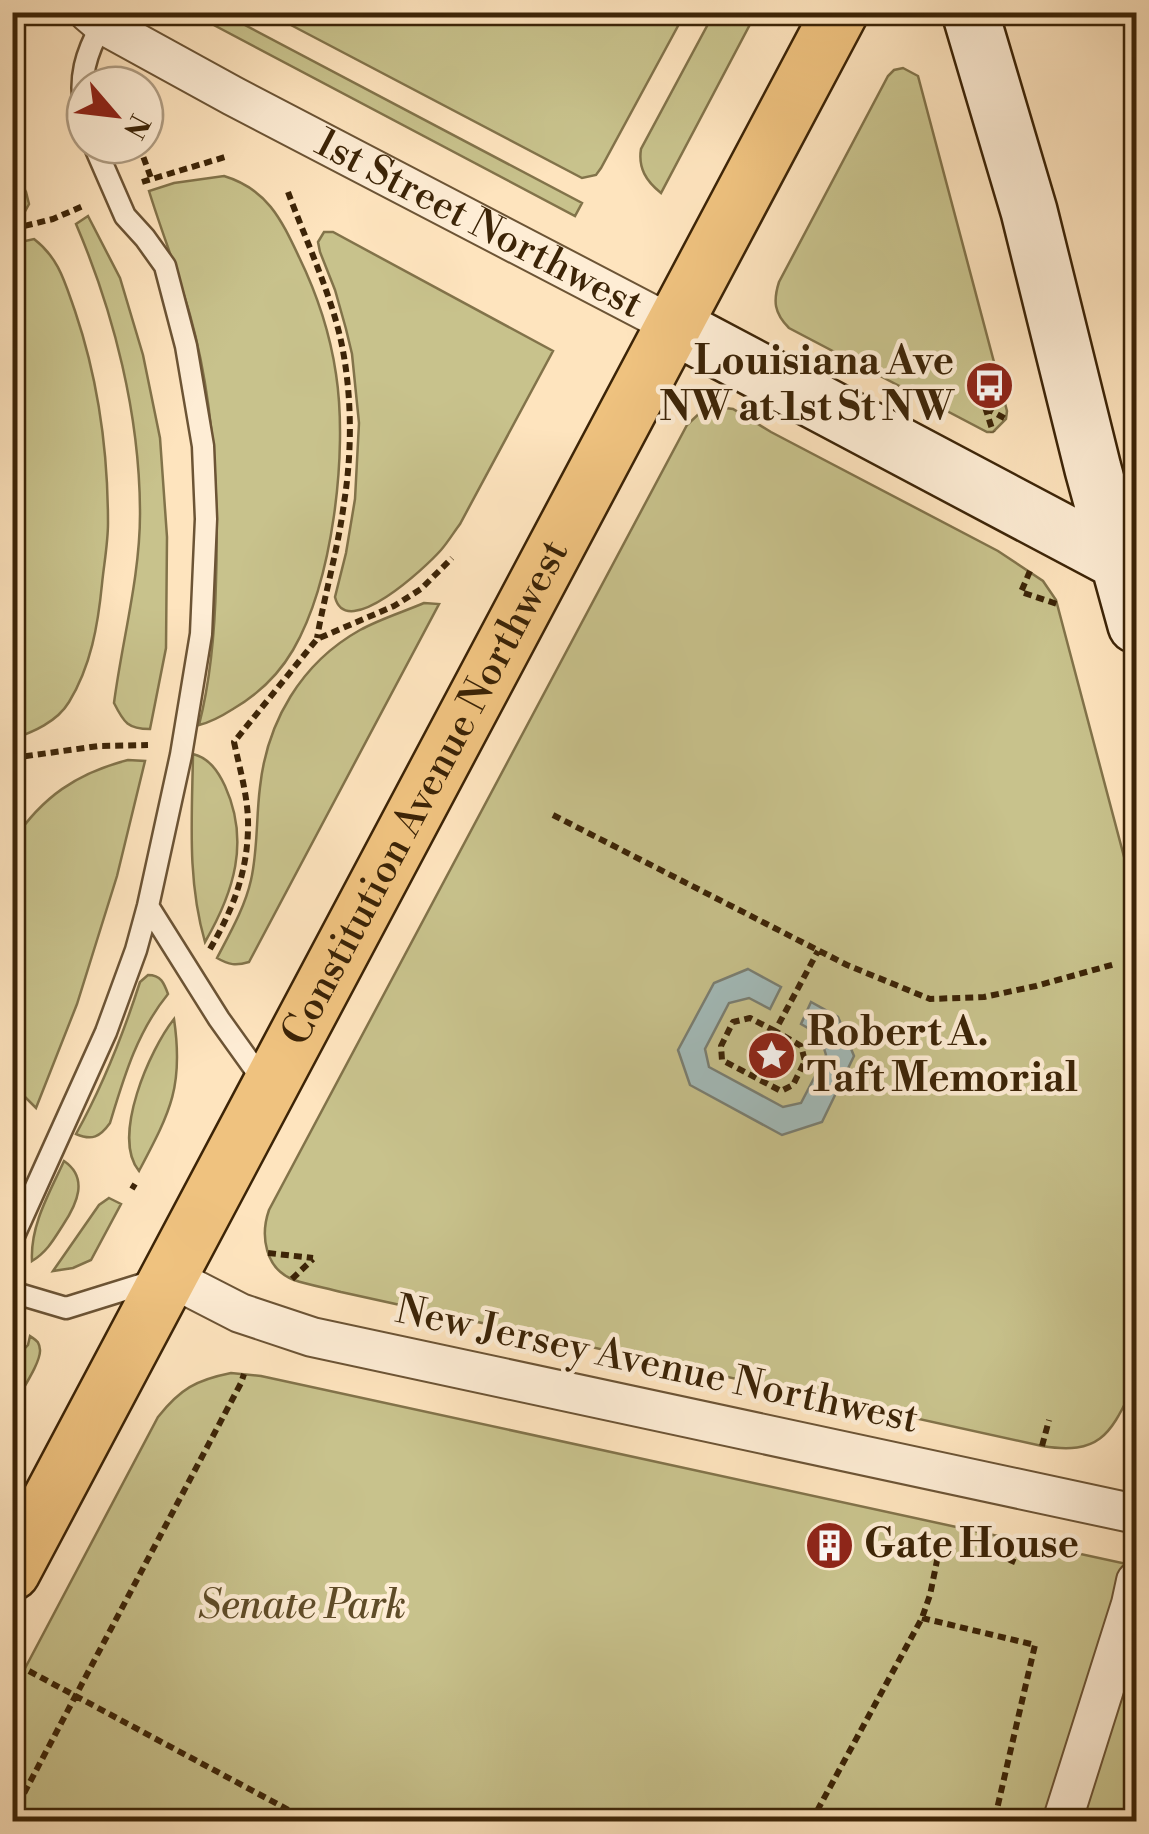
<svg xmlns="http://www.w3.org/2000/svg" width="1149" height="1834" viewBox="0 0 1149 1834" font-family="'Libre Bodoni',serif">
  <style>
    .green { fill: #c8c28c; stroke: #82734a; stroke-width: 2.5 }
    .water { fill: #a3bcbb; stroke: #7a7f73; stroke-width: 2.5 }
    .lines { fill: none; stroke-linecap: round; stroke-linejoin: round }
    .lane-casing { stroke: #6c5435; stroke-width: 25 }
    .street-casing { stroke: #6c5435; stroke-width: 42 }
    .secondary-casing { stroke: #3c2407; stroke-width: 60 }
    .primary-casing { stroke: #3c2407; stroke-width: 60 }
    .path { stroke: #3c2407; stroke-width: 6; stroke-dasharray: 8 5; stroke-linecap: butt }
    .lane { stroke: #feedd5; stroke-width: 20 }
    .street { stroke: #feedd5; stroke-width: 38 }
    .secondary { stroke: #feedd5; stroke-width: 55 }
    .primary { stroke: #efc27f; stroke-width: 55 }
    .labels { text-anchor: middle; dominant-baseline: central; stroke-width: 9; stroke-linejoin: round; paint-order: stroke }
    .street-label { font-size: 40px; fill: #3c2407; stroke: #feedd5 }
    .poi-label { font-size: 40px; font-weight: bold; fill: #3c2407; stroke: #feedd5; text-anchor: start }
    .park-label { font-size: 40px; font-style: italic; fill: #5f4c28; stroke: #feedd5 }
  </style>
  <rect width="100%" height="100%" fill="#fee4be"/>
  <filter id="stains"><feTurbulence type="fractalNoise" baseFrequency=".002" numOctaves="4"/><feColorMatrix values="0 0 0 0 .2 0 0 0 0 .09 0 0 0 0 .02 0 0 0 .5 -.17"/></filter>
  <radialGradient id="worn" r=".72"><stop offset=".6" stop-color="#630" stop-opacity="0"/><stop offset="1" stop-color="#630" stop-opacity=".3"/></radialGradient>
  <path class="green" d="M191,13H222L582,203L575,216Z
    M268,13L685,12V13L601,168L596,175L582,178Z
    M714,13H756L661,193C646,181 638,168 641,149Z
    M903,68L918,76L1007,411L1006,419L993,432H987L789,328C774,313 773,301 779,282L888,76L894,70Z
    M13,167L26,192L29,204L23,215L13,219Z
    M224,176C267,189 281,219 299,257C317,294 330,333 336,374C348,452 333,581 293,650C279,674 257,695 233,709C222,716 212,722 199,725C211,678 215,629 216,581C219,492 214,401 190,315C178,273 162,233 149,191L174,183Z
    M88,216L120,278L143,355L160,438L167,537L166,648L150,729C128,729 124,723 114,703C122,641 140,577 140,514C140,415 114,313 76,224Z
    M324,232H333L553,351L460,524C454,532 448,542 441,550C426,567 346,642 335,597L346,553L355,499L359,423L352,354L346,329L335,290L320,252L318,242Z
    M34,239C59,258 65,283 75,311C98,379 108,451 108,523C108,543 104,564 102,584C98,625 91,666 69,702C57,722 33,732 13,739L12,246L16,243Z
    M718,407L733,409L771,432L998,551L1043,581L1056,600L1136,902V1382C1111,1431 1104,1456 1042,1446L341,1292C326,1288 309,1285 294,1280C265,1269 260,1236 269,1210L687,425L705,408Z
    M424,603L439,604L249,962C236,966 229,965 217,958C230,933 245,907 251,880C258,849 256,818 260,787C267,722 301,663 360,630C380,619 403,612 424,603Z
    M193,754C209,758 218,771 225,786C250,841 234,892 205,942C187,880 192,818 193,754Z
    M128,760L145,761L117,876L77,1004L36,1108L13,1085V841C42,797 77,773 128,760Z
    M148,975C161,975 164,983 168,994C137,1032 124,1077 110,1123C100,1137 92,1141 76,1134C102,1087 123,1035 140,982Z
    M174,1019C184,1087 170,1112 139,1171C111,1137 150,1049 174,1019Z
    M64,1161C89,1178 77,1204 63,1225C54,1239 47,1252 32,1261C30,1225 50,1192 64,1161Z
    M109,1198L121,1204L91,1260L73,1268L53,1271L99,1205Z
    M30,1336C37,1341 39,1341 40,1350C41,1363 19,1394 13,1407V1361L28,1345Z
    M231,1373L261,1376L1136,1566V1821H13V1691L158,1417C180,1389 196,1380 231,1373Z"/>
  <path class="water" d="M748,969L781,987L770,1009L749,998L729,1003L705,1049L709,1067L783,1107L801,1103L826,1055L820,1035L801,1024L811,1002L838,1017L854,1056L822,1122L782,1135L690,1085L678,1050L714,983Z"/>
  <g class="lines">
    <defs>
      <path id="lane" d="M85,111C78,78 86,53 102,24
        M148,906L219,1019L267,1086
        M12,1240L106,1032L136,950L148,906L181,755L201,634L206,519L203,446L186,346L165,266L145,238L125,216L94,145
        M12,1292L66,1308L156,1280"/>
      <g id="street">
        <path id="s1" d="M88,12L102,24L233,96L674,326"/>
        <path d="M168,1276L240,1313L312,1337L1136,1514"/>
        <path d="M1062,1822L1131,1604L1136,1581"/>
      </g>
      <path id="secondary" d="M970,12L1029,211L1093,469L1136,625
        M674,326L1136,571"/>
      <g id="primary">
        <path id="s2" d="M12,1572L840,12"/>
      </g>
    </defs>
    <use href="#lane" class="lane-casing"/>
    <use href="#street" class="street-casing"/>
    <use href="#secondary" class="secondary-casing"/>
    <use href="#primary" class="primary-casing"/>
    <path class="path" d="M139,145L151,178
      M142,182L225,157
      M288,192C306,241 334,300 343,351C352,400 352,453 344,503C338,549 325,593 317,638
      M12,229L53,219L83,206
      M985,407L993,432
      M986,408L1006,419
      M1030,571L1021,592L1057,604
      M12,758L99,746L148,745
      M553,815L847,965L930,999L984,997L1036,986L1115,964
      M210,949C232,911 247,874 248,829C249,800 240,770 234,742L317,639L394,606L421,589L452,558
      M775,1031L750,1018L733,1022L721,1046L722,1060L781,1091L793,1085L805,1061L801,1046L775,1031L818,951
      M131,1185L136,1188
      M268,1253L313,1258
      M292,1279L313,1259
      M1042,1446L1049,1420
      M1013,1545L1010,1560L1017,1563
      M922,1618L1035,1645L994,1822
      M29,1671L311,1822
      M12,1816L241,1383L244,1374
      M811,1822L922,1618L930,1595L940,1546"/>
    <use href="#lane" class="lane"/>
    <use href="#street" class="street"/>
    <use href="#secondary" class="secondary"/>
    <use href="#primary" class="primary"/>
  </g>
  <defs>
    <symbol id="bus-disc" viewBox="-11 -11 22 22"><circle r="9.5" fill="#8f2418" stroke="#feedd5"/><path d="M-5-6H5V4H4V6H2V4H-2V6H-4V4H-5ZM-3.5-4V0h7V-4ZM-3.5 1.2v1.5H-2V1.2ZM2 1.2v1.5H3.5V1.2Z" fill="#fff"/></symbol>
    <symbol id="sight-disc" viewBox="-11 -11 22 22"><circle r="9.5" fill="#8f2418" stroke="#feedd5"/><path d="M0-6L1.8-2.2L6-1.7L2.9 1.2L3.7 5.4L0 3.3L-3.7 5.4L-2.9 1.2L-6-1.7L-1.8-2.2Z" fill="#fff"/></symbol>
    <symbol id="building-disc" viewBox="-11 -11 22 22"><circle r="9.5" fill="#8f2418" stroke="#feedd5"/><path d="M-4-6H4V6H1V3H-1V6H-4ZM-2.5-4.3h1.7v1.8h-1.7ZM.8-4.3h1.7v1.8H.8ZM-2.5-1h1.7V.8h-1.7ZM.8-1h1.7V.8H.8Z" fill="#fff"/></symbol>
  </defs>
  <g fill-rule="evenodd">
    <use href="#bus-disc" x="962" y="358" width="55" height="55"/>
    <use href="#sight-disc" x="744" y="1028" width="55" height="55"/>
    <use href="#building-disc" x="802" y="1518" width="55" height="55"/>
  </g>
  <g class="labels">
    <g class="street-label">
      <text stroke="none"><textPath href="#s1" startOffset="445">1st Street Northwest</textPath></text>
      <text stroke="none"><textPath href="#s2" startOffset="882">Constitution Avenue Northwest</textPath></text>
      <text transform="translate(657 1365) rotate(12)">New Jersey Avenue Northwest</text>
    </g>
    <g class="poi-label">
      <text x="954" y="362" text-anchor="end">Louisiana Ave<tspan x="954" dy="46">NW at 1st St NW</tspan></text>
      <text x="807" y="1033">Robert A.<tspan x="807" dy="46">Taft Memorial</tspan></text>
      <text x="864" y="1545">Gate House</text>
    </g>
    <g class="park-label">
      <text x="302" y="1606">Senate Park</text>
    </g>
  </g>
  <rect width="1149" height="1834" fill="none" stroke="#fee4be" stroke-width="50"/>
  <rect x="15" y="15" width="1119" height="1804" fill="none" stroke="#3c2407" stroke-width="5"/>
  <rect x="25" y="25" width="1099" height="1784" fill="none" stroke="#3c2407" stroke-width="2.5"/>
  <g transform="translate(115 115) rotate(118)"><circle r="48" fill="#feedd5" stroke="#b09d83" stroke-width="2.5"/>
  <path d="M0-8L18 38L0 25L-18 38Z" fill="#8f2418"/>
  <text y="-15" font-size="28" font-weight="bold" text-anchor="middle" fill="#3c2407">N</text>
  </g>
  <rect width="100%" height="100%" filter="url(#stains)"/>
  <rect width="100%" height="100%" fill="url(#worn)"/>
</svg>
